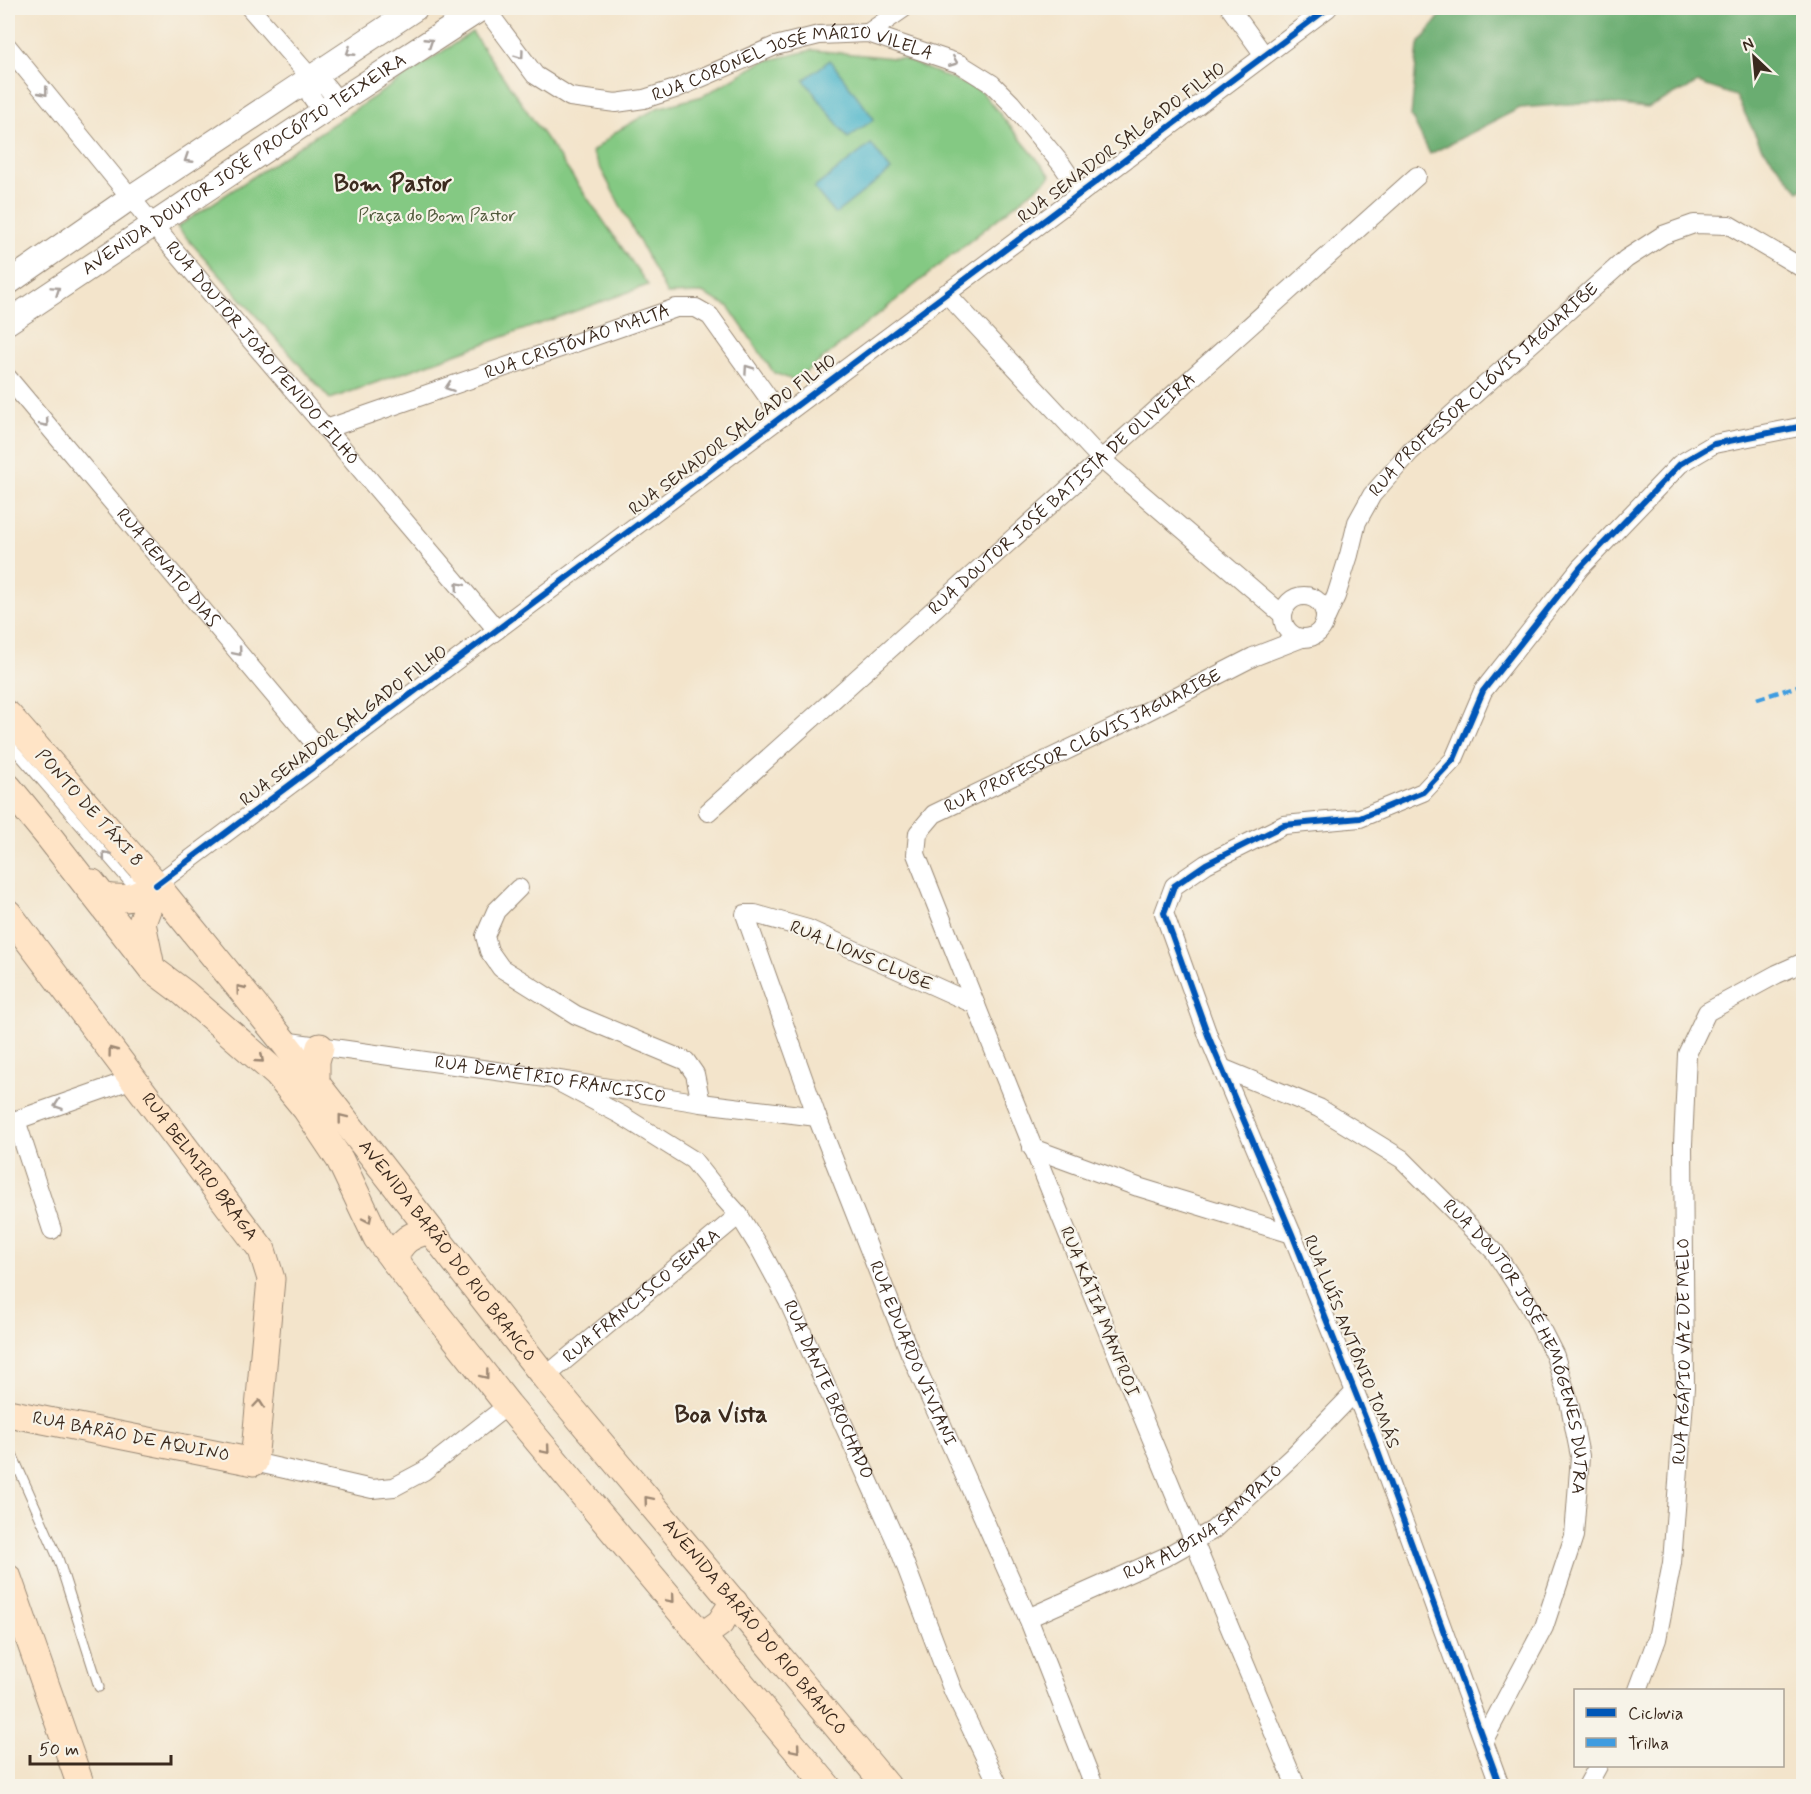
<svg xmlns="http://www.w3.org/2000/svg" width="1811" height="1794" viewBox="0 0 1811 1794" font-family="Mynerve,sans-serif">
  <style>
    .green { fill: #84c983; stroke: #607a50; stroke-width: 1.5 }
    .forest { fill: #6bad71; stroke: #536c48; stroke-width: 1.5 }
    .water { fill: #4db6cb; stroke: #447074; stroke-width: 1.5 }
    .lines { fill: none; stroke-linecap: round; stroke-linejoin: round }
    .service-casing { stroke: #978774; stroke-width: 11 }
    .minor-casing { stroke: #978774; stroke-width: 20 }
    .tertiary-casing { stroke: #978774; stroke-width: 26 }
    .secondary-casing { stroke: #978774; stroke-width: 29 }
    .service { stroke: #fff; stroke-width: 9 }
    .minor { stroke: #fff; stroke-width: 18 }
    .tertiary { stroke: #fff; stroke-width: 24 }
    .secondary { stroke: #ffe4c6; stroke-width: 27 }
    .quiet { stroke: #3f9ce0; stroke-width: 4.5; stroke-dasharray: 9 4.5; stroke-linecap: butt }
    .cycleway-casing { stroke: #f7f3e8; stroke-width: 10 }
    .cycleway { stroke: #0057b8; stroke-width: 6 }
    .oneway { stroke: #a79f9a }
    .oneway2 { stroke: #9d8772 }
    .labels { text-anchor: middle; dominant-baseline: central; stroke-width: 4.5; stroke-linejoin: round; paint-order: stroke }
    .street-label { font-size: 18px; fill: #3b2a1e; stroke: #f7f3e8 }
    .park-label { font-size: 18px; fill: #515a3c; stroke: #f7f3e8 }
    .district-label { font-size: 24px; font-weight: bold; fill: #3b2a1e; stroke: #f7f3e8 }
  </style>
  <rect width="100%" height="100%" fill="#f7f3e8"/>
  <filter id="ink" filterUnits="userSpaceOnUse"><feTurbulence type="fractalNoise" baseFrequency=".0167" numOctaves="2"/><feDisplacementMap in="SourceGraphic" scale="12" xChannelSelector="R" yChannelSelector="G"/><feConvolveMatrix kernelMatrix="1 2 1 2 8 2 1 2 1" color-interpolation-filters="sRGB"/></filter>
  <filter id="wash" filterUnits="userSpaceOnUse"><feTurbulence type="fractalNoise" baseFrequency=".008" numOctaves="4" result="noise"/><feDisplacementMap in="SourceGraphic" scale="24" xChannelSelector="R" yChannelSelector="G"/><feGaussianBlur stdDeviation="1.35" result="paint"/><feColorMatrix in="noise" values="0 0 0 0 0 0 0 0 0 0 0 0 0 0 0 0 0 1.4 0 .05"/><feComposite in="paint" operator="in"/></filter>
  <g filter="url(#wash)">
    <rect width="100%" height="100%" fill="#f3e4cb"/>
    <path class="green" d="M472,32L648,285L330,399L177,227Z
      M812,50L903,59L981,91L1051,176L795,381L774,373L728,306L702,293L667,294L592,152L617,131L657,108L703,96L762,62Z"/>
    <path class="forest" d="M1446,8H1803V188L1799,191L1761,146L1736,96L1698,83L1647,108L1596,102L1520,108L1430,154L1411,116L1418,45Z"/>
    <path class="water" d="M830,60L874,119L848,138L804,80Z
      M871,144L891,170L835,214L814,188Z"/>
  </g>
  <g filter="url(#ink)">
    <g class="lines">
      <defs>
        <path id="service" d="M8,742L128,881H147
          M8,1445L58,1558L99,1687"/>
        <g id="minor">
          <path d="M250,8L311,78L326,86L338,101"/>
          <path id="s1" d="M485,8L535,75L570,97L616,103L644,99L675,89L775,46L819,35L868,33L960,64L992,84L1011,103L1062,165L1081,193"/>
          <path d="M1230,8L1264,55"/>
          <path d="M868,33L904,8"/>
          <path id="s2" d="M8,47L153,225L497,630"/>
          <path d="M311,78V96L322,112"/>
          <path d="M946,293L1100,458L1283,615"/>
          <path id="s3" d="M8,378L327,758"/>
          <path id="s4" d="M326,429L676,308H696L710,316L782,417"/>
          <circle cx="1304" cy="617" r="21"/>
          <path id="s5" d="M1325,620L1336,596L1349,555L1357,522L1372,495L1410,452L1626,259L1663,235L1694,224L1729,225L1804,269"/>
          <path id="s6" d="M708,812L1417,176"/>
          <path d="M156,885L1328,8"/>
          <path d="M519,888L496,911L485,936L489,951L501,968L530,986L576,1015L686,1061L695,1074L701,1103"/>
          <path id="s7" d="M976,1005L808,929L755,914H745L817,1117L910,1353L1028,1618L1094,1786"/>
          <path id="s8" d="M283,1041L553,1079L701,1103L817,1117"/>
          <path id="s9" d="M1222,1068L1319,1108L1402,1159L1495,1252L1528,1303L1555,1356L1570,1406L1580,1456L1574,1536L1544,1627L1484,1740"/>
          <path id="s10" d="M553,1079L621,1115L693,1160L722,1196L739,1215L760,1249L788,1301L899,1548L953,1691L999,1786"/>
          <path d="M16,1120L52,1230"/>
          <path d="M8,1123L133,1079"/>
          <path d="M1032,1148L1138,1187L1292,1234"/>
          <path id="s11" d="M545,1377L739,1215"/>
          <path d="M254,1462L372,1489L394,1487L424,1471L508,1405"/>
          <path id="s12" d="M1028,1618L1165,1557L1213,1530L1294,1455L1354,1393"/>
          <path id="s13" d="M1638,1690L1657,1639L1672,1563L1685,1387L1683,1144L1687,1054L1707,1012L1777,974L1804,962"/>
          <path id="s14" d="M1296,1786C1166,1477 1039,1166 916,854L918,833L934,814L1132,719L1253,657L1302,638"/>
          <path d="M1500,1786L1369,1427L1292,1234L1209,1038L1164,913L1174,886L1206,864L1284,825L1360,818L1423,792L1454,759L1483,691L1580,568L1680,464L1714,444L1804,426"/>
          <path d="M1587,1786L1598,1766"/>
        </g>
        <g id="tertiary">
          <path d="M8,283L130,198L416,8"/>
          <path id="s15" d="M8,322L322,112L482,8"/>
        </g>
        <g id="secondary">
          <path id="s16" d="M8,715L153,881L283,1041L545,1377L887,1786"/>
          <path d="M8,787L50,838L152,969L184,993L277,1074L306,1109L340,1160L377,1238L393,1259L508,1405L827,1786"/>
          <path d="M92,883L103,897C129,900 133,899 156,885"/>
          <path id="s17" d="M8,913L262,1250L271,1279L254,1462L8,1413"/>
          <path d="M150,962L142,923L156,885"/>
          <path d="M316,1084V1061L320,1047"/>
          <path d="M393,1259C403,1239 409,1236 429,1230"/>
          <path d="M8,1578L81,1786"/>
          <path d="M702,1636L720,1623L734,1602"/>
        </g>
      </defs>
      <use href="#service" class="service-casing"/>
      <use href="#minor" class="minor-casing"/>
      <use href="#tertiary" class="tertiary-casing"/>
      <use href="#secondary" class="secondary-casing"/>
      <use href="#service" class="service"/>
      <use href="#minor" class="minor"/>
      <use href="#tertiary" class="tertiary"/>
      <use href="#secondary" class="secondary"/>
      <path class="quiet" d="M1757,699L1804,684"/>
      <defs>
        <path id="cycleway" d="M156,885L1328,8
          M1500,1786L1369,1427L1292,1234L1209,1038L1164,913L1174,886L1206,864L1284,825L1360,818L1423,792L1454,759L1483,691L1580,568L1680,464L1714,444L1804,426"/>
      </defs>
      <use href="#cycleway" class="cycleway-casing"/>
      <use href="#cycleway" class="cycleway"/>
    </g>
    <defs><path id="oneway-chevron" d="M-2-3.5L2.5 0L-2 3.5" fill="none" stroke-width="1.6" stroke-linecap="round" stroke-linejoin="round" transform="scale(1.5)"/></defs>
    <g class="oneway">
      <use href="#oneway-chevron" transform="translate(429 42) rotate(-33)"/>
      <use href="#oneway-chevron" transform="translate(350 52) rotate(147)"/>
      <use href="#oneway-chevron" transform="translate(520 55) rotate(54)"/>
      <use href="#oneway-chevron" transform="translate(954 62) rotate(22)"/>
      <use href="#oneway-chevron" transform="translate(44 92) rotate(51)"/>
      <use href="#oneway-chevron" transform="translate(188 159) rotate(147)"/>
      <use href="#oneway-chevron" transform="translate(56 290) rotate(-34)"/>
      <use href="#oneway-chevron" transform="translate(748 369) rotate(-125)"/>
      <use href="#oneway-chevron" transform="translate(449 387) rotate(161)"/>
      <use href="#oneway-chevron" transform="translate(45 423) rotate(50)"/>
      <use href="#oneway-chevron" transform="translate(459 586) rotate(-130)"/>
      <use href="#oneway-chevron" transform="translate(238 652) rotate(50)"/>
      <use href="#oneway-chevron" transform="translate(106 855) rotate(-131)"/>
      <use href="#oneway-chevron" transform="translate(58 1105) rotate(161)"/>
    </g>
    <g class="oneway2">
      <use href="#oneway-chevron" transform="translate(240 989) rotate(-129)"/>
      <use href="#oneway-chevron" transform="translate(112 1051) rotate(-127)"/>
      <use href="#oneway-chevron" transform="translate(260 1059) rotate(41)"/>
      <use href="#oneway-chevron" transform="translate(342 1118) rotate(-128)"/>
      <use href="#oneway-chevron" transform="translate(368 1219) rotate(65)"/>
      <use href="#oneway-chevron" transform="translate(485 1375) rotate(52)"/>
      <use href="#oneway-chevron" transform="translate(259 1404) rotate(-85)"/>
      <use href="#oneway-chevron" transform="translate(546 1450) rotate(50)"/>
      <use href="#oneway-chevron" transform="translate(648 1500) rotate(-130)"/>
      <use href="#oneway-chevron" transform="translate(671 1599) rotate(50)"/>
      <use href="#oneway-chevron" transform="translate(796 1749) rotate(50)"/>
    </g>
  </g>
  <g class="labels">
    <g class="street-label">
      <text stroke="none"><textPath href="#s1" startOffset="356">RUA CORONEL JOSÉ MÁRIO VILELA</textPath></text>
      <text transform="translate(1122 143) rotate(-37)">RUA SENADOR SALGADO FILHO</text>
      <text stroke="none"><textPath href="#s15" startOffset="284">AVENIDA DOUTOR JOSÉ PROCÓPIO TEIXEIRA</textPath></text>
      <text stroke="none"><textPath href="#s4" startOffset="266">RUA CRISTÓVÃO MALTA</textPath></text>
      <text stroke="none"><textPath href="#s2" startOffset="398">RUA DOUTOR JOÃO PENIDO FILHO</textPath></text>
      <text stroke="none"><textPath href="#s5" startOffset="288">RUA PROFESSOR CLÓVIS JAGUARIBE</textPath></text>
      <text transform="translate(733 435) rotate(-37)">RUA SENADOR SALGADO FILHO</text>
      <text stroke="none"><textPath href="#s6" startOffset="476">RUA DOUTOR JOSÉ BATISTA DE OLIVEIRA</textPath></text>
      <text stroke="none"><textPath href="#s3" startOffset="248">RUA RENATO DIAS</textPath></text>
      <text transform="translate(344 726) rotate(-37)">RUA SENADOR SALGADO FILHO</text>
      <text stroke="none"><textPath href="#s14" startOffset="1218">RUA PROFESSOR CLÓVIS JAGUARIBE</textPath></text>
      <text transform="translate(89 808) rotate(48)">PONTO DE TÁXI 8</text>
      <text transform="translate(861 956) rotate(23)">RUA LIONS CLUBE</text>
      <text stroke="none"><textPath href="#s8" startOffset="270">RUA DEMÉTRIO FRANCISCO</textPath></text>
      <text stroke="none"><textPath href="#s17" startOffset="318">RUA BELMIRO BRAGA</textPath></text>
      <text stroke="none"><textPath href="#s16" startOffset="693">AVENIDA BARÃO DO RIO BRANCO</textPath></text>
      <text stroke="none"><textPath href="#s11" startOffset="126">RUA FRANCISCO SENRA</textPath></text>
      <text transform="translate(1099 1312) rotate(68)">RUA KÁTIA MANFROI</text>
      <text transform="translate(1351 1342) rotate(68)">RUA LUÍS ANTÔNIO TOMÁS</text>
      <text stroke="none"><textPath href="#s9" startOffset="430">RUA DOUTOR JOSÉ HEMÓGENES DUTRA</textPath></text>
      <text stroke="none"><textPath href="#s13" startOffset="344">RUA AGÁPIO VAZ DE MELO</textPath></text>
      <text stroke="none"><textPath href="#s7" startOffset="720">RUA EDUARDO VIVIANI</textPath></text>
      <text stroke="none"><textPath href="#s10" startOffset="430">RUA DANTE BROCHADO</textPath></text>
      <text transform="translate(131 1437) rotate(11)">RUA BARÃO DE AQUINO</text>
      <text stroke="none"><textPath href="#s12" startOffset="201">RUA ALBINA SAMPAIO</textPath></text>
      <text stroke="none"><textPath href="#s16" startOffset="1179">AVENIDA BARÃO DO RIO BRANCO</textPath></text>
    </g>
    <g class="park-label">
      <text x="437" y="216">Praça do Bom Pastor</text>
    </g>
    <g class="district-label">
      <text x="393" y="184">Bom Pastor</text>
      <text x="721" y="1415">Boa Vista</text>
    </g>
  </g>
  <rect width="1811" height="1794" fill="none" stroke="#f7f3e8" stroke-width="30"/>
  <rect x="1574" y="1689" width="210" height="78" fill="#f7f3e8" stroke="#aca397" stroke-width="1.5"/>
  <rect x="1586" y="1708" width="30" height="9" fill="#0057b8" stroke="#aca397" stroke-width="1.5"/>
  <text x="1628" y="1719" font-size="18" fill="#3b2a1e">Ciclovia</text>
  <rect x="1586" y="1738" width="30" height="9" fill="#3f9ce0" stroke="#aca397" stroke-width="1.5"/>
  <text x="1628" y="1749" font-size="18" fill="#3b2a1e">Trilha</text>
  <g transform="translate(1754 57) rotate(334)" stroke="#f7f3e8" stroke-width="4.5" paint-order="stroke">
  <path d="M0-4.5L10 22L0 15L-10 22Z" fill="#3b2a1e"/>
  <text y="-9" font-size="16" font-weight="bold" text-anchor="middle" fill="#3b2a1e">N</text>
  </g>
  <path d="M30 1755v9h141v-9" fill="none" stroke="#3b2a1e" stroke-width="3"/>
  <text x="39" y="1755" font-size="18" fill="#3b2a1e" stroke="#f7f3e8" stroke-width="4.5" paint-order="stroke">50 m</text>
</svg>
